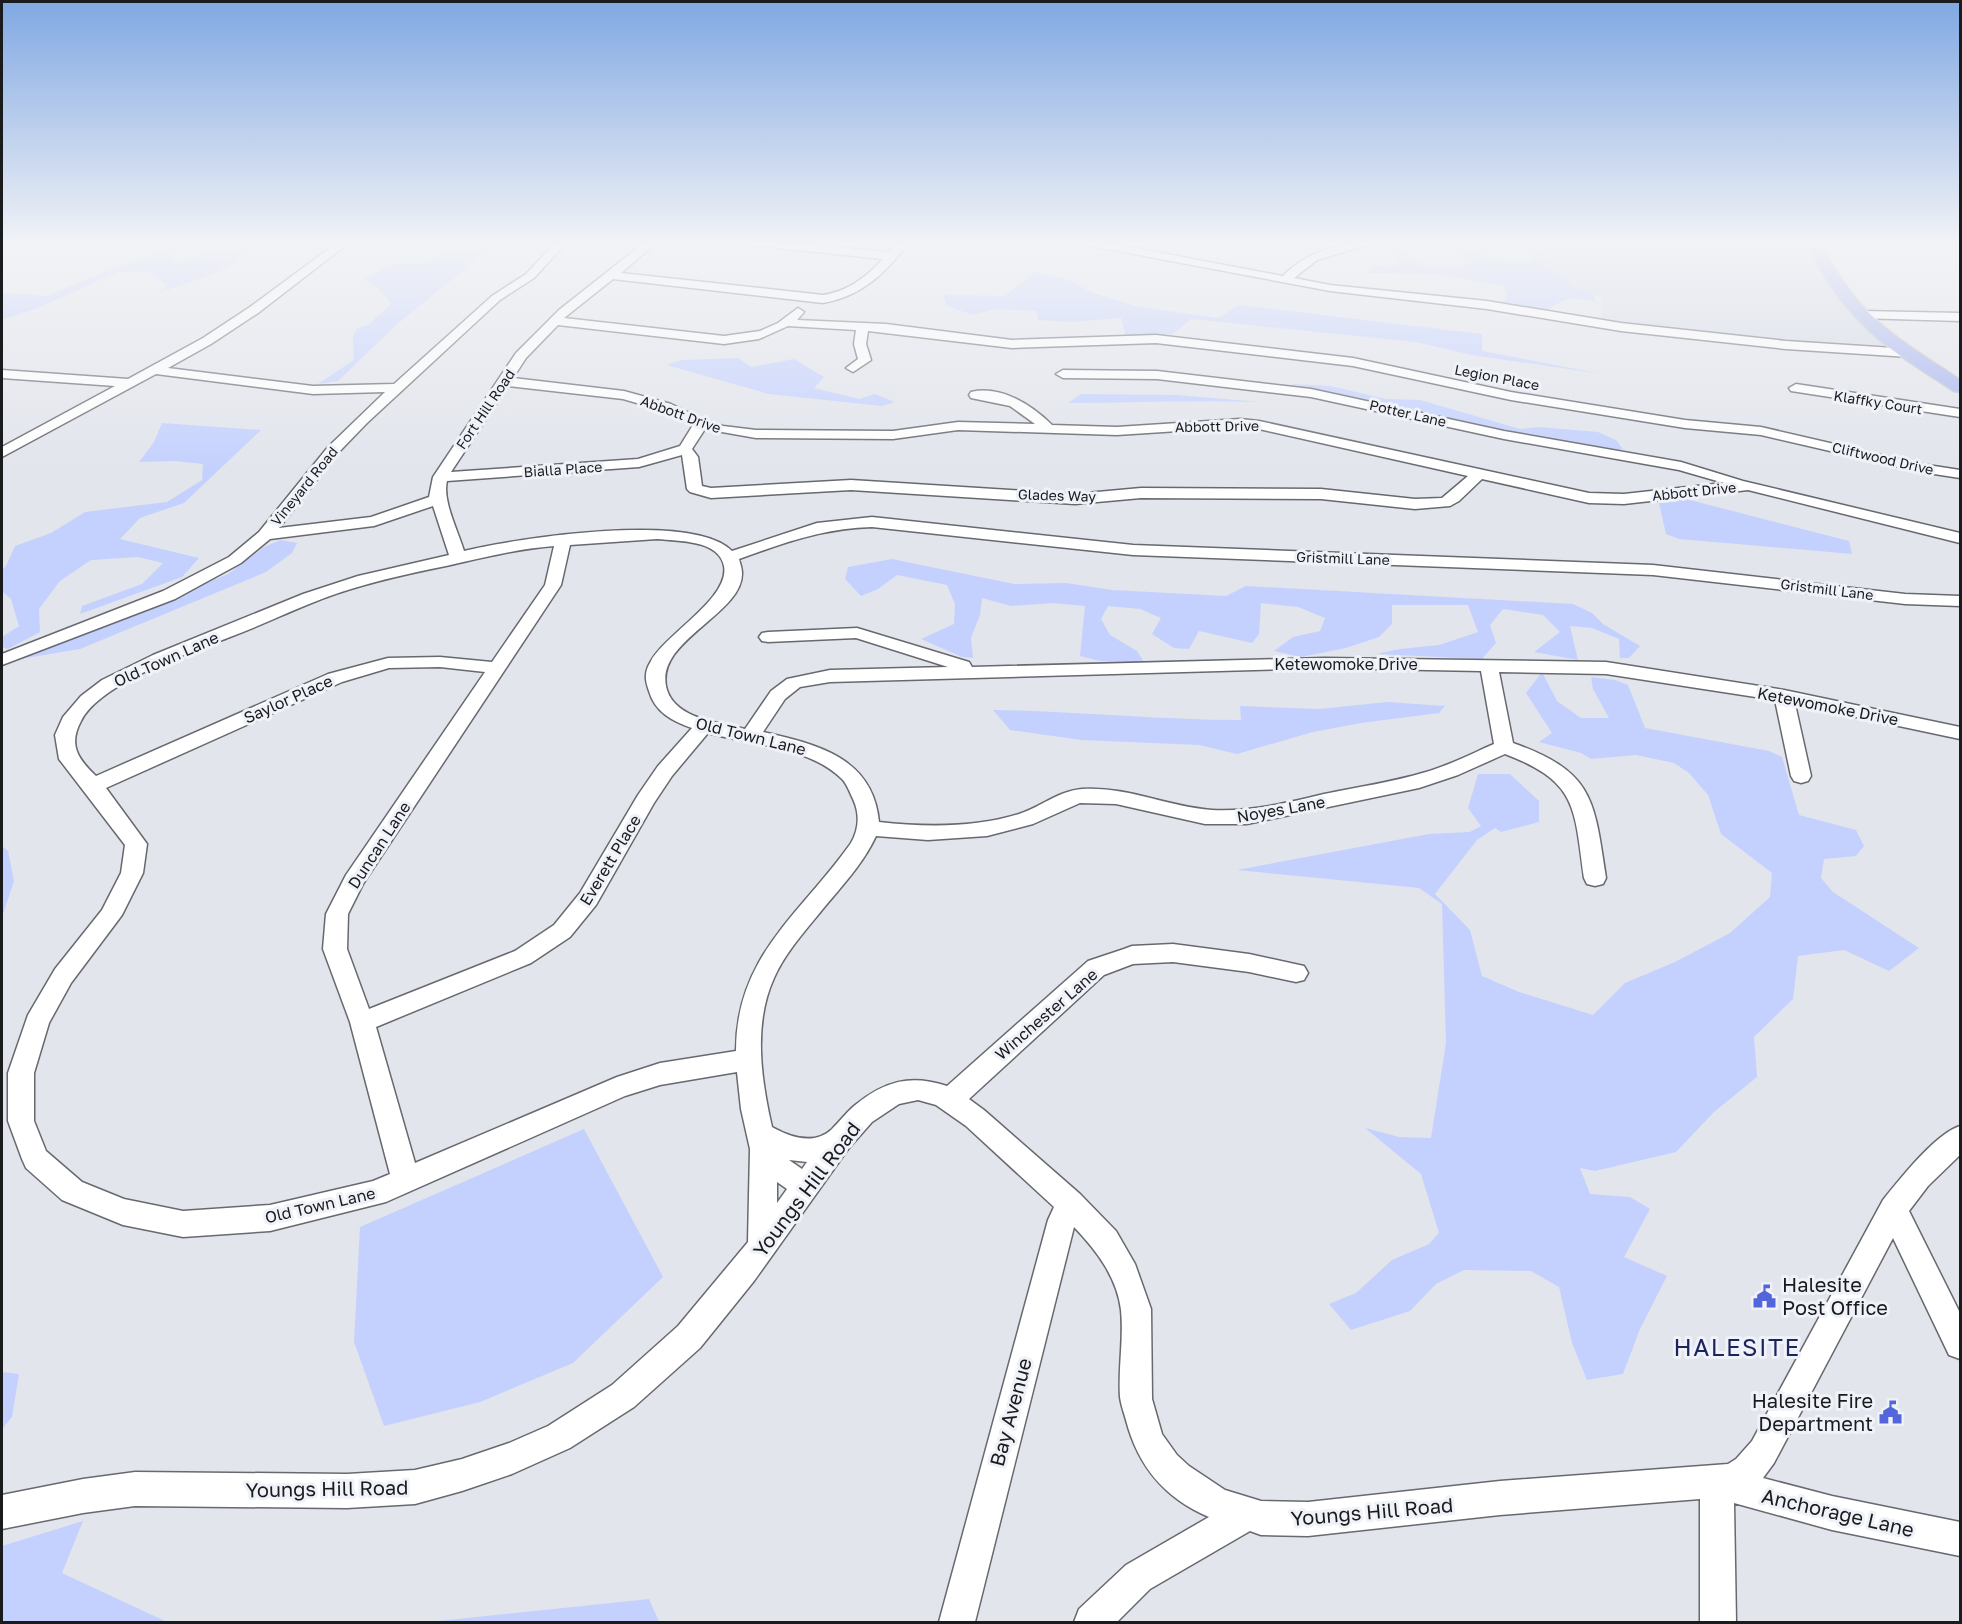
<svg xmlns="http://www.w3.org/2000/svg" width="1962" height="1624" viewBox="0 0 1962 1624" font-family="'Golos Text',sans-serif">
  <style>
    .built { fill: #d5d9e7 }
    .green { fill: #c4d1fe }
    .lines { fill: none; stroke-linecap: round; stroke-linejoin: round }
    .minor-casing { stroke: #67696f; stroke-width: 3 }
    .major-casing { stroke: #c3c4c4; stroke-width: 3 }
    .minor { fill: #fff; fill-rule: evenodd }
    .major { fill: #a7b4ef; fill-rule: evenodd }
    .labels { text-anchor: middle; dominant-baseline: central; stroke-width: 6; stroke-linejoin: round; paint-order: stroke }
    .far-street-label { font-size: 14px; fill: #1a1b1d; stroke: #f0f2f9 }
    .street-label { font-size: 16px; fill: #1a1b1d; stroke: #f0f2f9 }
    .near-street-label { font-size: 20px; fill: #1a1b1d; stroke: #f0f2f9 }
    .near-poi-label { font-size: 20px; fill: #1a1b1d; stroke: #f0f2f9; text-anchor: start }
    .near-quarter-label { font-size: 24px; letter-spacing: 1.5px; fill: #1c245c; stroke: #f0f2f9 }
  </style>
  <rect width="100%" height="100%" fill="#e2e5ec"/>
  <path class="built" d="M1538,242H1809L1834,292L1849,311L1894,349L1720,335L1601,321L1602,297L1572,289L1544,273Z"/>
  <path class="green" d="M229,242H237L233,246L235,249L251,250C227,273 189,282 158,293L168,285L148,272H119L35,309L2,320V293L47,296L162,249H175L172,256L174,264Z
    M467,242H498L396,325L338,381L318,384L354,360L353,337L356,329L368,325L391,304L379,289L364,279L392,264H426L452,248L466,247Z
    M1898,242L1957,244L1960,252L1899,245Z
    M1392,243L1408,249L1417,262L1430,267H1461L1466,261L1456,246L1457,243L1483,248L1485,256C1497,261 1509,260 1522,264L1531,260L1534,245H1543L1551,273L1567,278L1571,286L1593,293L1595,302C1572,296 1564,297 1546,312L1504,302L1507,295L1504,286L1443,275L1367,273L1371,266L1388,267L1400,261L1388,249Z
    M1035,272L1069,280L1095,294L1139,307L1218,318L1239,305L1482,334V351L1602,374L1472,355L1416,342L1191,319L1173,334L1126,336L1121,318L1070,322L1038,320L1036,311L995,309L973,315L947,306L943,295L1005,296Z
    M738,358L751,367L794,359L824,377L814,388L859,399L875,394L895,402L882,406L769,394L667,365L681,360Z
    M1291,384L1330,386L1386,399L1420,400L1520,429L1539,427L1598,432L1616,440L1623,449L1612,451L1530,437Z
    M1081,394L1177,395L1260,402C1196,400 1132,403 1068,403Z
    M162,423L261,430L184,503L140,518L120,539L199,558L182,577L80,614L82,606L142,584L163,563L138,557L91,560L60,581L39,609L40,632L8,649L2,647V637L19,626L11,599L2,591V570L6,566L15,546L51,533L85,512L167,502L202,480L203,464L175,461L139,462L154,442Z
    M1682,498L1849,541L1852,554L1679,539L1666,534L1659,503Z
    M281,540L297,543L292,553L266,572L80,649L20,659L228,574L264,547Z
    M892,559L1014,584L1066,583L1112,590L1226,596L1246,586L1573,604L1592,613L1603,624L1640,646L1629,658H1620L1619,639L1592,628L1570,626L1578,660L1534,652L1560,632L1543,615L1503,609L1490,625L1496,643L1482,659L1376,654L1400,649L1439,645L1478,632L1468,605H1392V624L1379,637L1346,648L1301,657L1274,651L1293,637L1320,631L1325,618L1298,607L1261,603L1259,634L1252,643L1199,631L1189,649L1174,648L1152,634L1161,618L1140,609L1108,606L1101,619L1110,635L1137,651L1144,662L1100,661L1080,656L1085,606L1053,603L1011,606L982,598L980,615L971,638L973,658L962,657L921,639L954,624L955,604L947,585L897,575L878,589L861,596L845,579L848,567Z
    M1542,672L1557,701L1581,718H1609L1593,689L1591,677L1615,680L1628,685L1645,728L1769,751L1782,757L1799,815L1856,830L1864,846L1856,856L1824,859L1821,878L1833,892L1919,948L1889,971L1844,950L1798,956L1793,999L1754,1037L1757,1077L1714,1112L1676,1152L1595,1171L1580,1168L1590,1194L1630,1197L1650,1209L1624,1257L1667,1276L1640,1329L1623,1374L1587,1380L1572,1343L1559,1287L1531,1271L1464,1270L1436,1284L1410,1311L1351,1330L1329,1304L1356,1293L1392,1260L1429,1244L1439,1233L1421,1174L1365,1128L1399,1137L1431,1138L1446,1043L1442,904L1419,888L1237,870L1429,834L1470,832L1481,826L1468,808L1478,774H1510L1539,801V822L1501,832L1495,828L1477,840L1435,894L1470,930L1482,976L1519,992L1593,1015L1625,983L1675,962L1730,933L1770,897L1772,873L1721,834L1708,795L1689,773L1674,763L1636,755L1591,759L1581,753L1539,742L1552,733L1526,693Z
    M1387,702L1445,706L1439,713L1361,723L1313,732L1237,754L1199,745L1081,740L1010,730L993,710C1076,711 1158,720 1241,720L1240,706L1319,709Z
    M2,846L8,851L14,881L2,917Z
    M584,1129L663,1277L573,1363L480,1402L384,1426L354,1342L360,1227Z
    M2,1372L19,1374L12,1417L2,1429Z
    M83,1521L62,1573L167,1622H2V1546Z
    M649,1599L659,1622H428Z"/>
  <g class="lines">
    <defs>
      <path id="minor" d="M338,242H350L258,313L211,344L168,368L313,386L394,384L492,296L526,274L556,242H567L534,278L500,300L367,423L338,453L279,528L371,517L429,497L433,477L516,353L559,310L645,242H657L621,273L823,295C849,291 866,277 883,259L750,245L745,242H782L889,252L898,242H909C886,273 862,296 823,303L613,279L564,318L724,336L760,331L778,323L798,308L804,312L797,320L886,324L1012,340L1156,335L1353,358L1511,392L1685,420L1761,427L1921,464L1960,470V478L1921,472L1761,435L1685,428L1511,400L1353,366L1156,343L1012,348L868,331L866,344L871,360L853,372L846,368L858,359L854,344L856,330L788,326L759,339L724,344L558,325L526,358L513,378L624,391L671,404L706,421L723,426L756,430L893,431L958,422L1035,424L1010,406L971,398L969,395L971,392C1001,385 1032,405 1052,425L1117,427L1240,419L1259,421L1589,493L1624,494L1724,483L1679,470L1504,439L1311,397L1157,379L1063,378L1056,374L1063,370L1157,371L1311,389L1504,431L1681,462L1743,481L1960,533V543L1748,490L1624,504L1589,503L1482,479L1459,501L1450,506L1415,509L1321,499L1141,498L1075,504L851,490L711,498L690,492L687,489L682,455L639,467L447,481C442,500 458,531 464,551C517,538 693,511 732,551L817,523L872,517L1133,545L1653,565L1905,594L1960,596V606L1905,604L1653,575L1133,555L872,527C825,528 783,543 739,559C740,563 742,568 742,573C743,615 652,641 667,690C676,719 720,723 745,729L771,691L787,679L830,670L948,667L856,638L768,642L762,641L759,637L762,633L768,632L857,628L969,662L972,667L1324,658L1606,662L1784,690L1960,727V739L1795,704L1811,776L1808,781L1801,783L1794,781L1791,776L1775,700L1606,674L1499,672L1513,743C1594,772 1594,799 1606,878L1603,884L1595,886L1587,884L1584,878C1574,807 1578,782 1505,754L1458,775L1419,788L1247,824H1205L1116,804L1080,803L1033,824L987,836L928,840L876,836C863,864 841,887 822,910C805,931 785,953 774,978C753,1024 761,1079 772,1127C790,1137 814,1146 832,1129C839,1122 846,1113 854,1106C884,1081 910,1074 947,1086L1088,961L1124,949L1132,946L1173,944L1249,954L1304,966L1308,973L1304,980L1296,982L1249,972L1173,962L1133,964L1104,975L969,1099L984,1110L1080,1194L1116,1231L1135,1264L1151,1309L1152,1399L1162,1434L1177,1455L1189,1466L1225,1490L1261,1501L1308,1502L1500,1481L1728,1464L1736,1459L1752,1441L1883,1200C1900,1179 1935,1134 1960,1126V1155L1928,1186L1909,1211L1960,1313V1359L1949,1355L1893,1238L1774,1463L1763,1478L1832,1496L1960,1522V1556L1832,1530L1734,1503L1736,1622H1700V1499L1500,1515L1308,1536L1261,1535L1250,1531L1150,1589L1117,1622H1074L1079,1609L1126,1565L1209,1517C1164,1498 1138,1466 1126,1420C1124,1413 1121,1405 1120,1397C1118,1368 1124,1339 1121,1310C1117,1277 1096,1250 1074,1227L975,1622H939L1048,1220L1054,1207L966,1126L936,1105L918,1100L899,1104L872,1122L849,1148L754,1281L700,1348L634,1407L570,1448L512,1474L462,1491L415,1504L347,1508L135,1506L83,1513L2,1529V1495L83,1479L135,1472L347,1474L415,1470L462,1459L509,1443L548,1426L612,1385L678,1326L748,1242L750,1149L741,1109L737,1072L660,1085L625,1096L386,1202L270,1231L183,1237L123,1225L62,1200L26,1168L22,1159L8,1121V1073L28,1015L55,969L102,910L121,873L125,845L59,759L55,735L63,717L81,696L102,680L153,655L303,594L358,576L449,555L433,506L374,526L270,539L241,563L175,599L2,665V654L163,591L229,557L259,532L328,447L385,392L313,394L156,374L2,457V447L115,386L2,378V370L128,379L203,338L250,307ZM508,386L623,399L661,410L693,425L680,446L638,459L451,472ZM1240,427L1259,429L1468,476L1442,498L1415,499L1321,489L1141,488L1075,494L851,480L711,488L702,486L698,457L692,449L705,429L756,438L893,439L958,430L1117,435ZM657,539C678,541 719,540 724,566C730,598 667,633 651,661C644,672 645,680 649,691C655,712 672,721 692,728L658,766L638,795L580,893L554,925L515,951L369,1009L347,949L348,914L363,884L561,585L570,545ZM554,546L545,585L492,662L440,657L388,658L328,674L96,776C78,759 68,745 81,721C100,683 191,652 230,637C263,625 294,609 327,597C365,583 406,574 446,566C482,558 516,549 554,546ZM440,667L485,672L346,875L326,914L323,949L350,1022L390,1174L373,1181L270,1205L183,1211L124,1199L82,1182L46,1151L34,1121V1073L49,1023L71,983L122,915L143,873L147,844L106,788L342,682L389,668ZM1324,668L1481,671L1494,744C1471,754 1450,765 1426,772C1393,782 1358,787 1324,794C1287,803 1250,812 1212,810C1168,807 1127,786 1082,789C1058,791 1041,807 1019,814C974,828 925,827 879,822C873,757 816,744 763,732L785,699L800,687L830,682ZM708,733C752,745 808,746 842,779C847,784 850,793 853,799C860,814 859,829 851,843C801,914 736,955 736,1051L660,1063L617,1077L415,1163L376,1027L531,963L570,937L596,905L654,803L672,776ZM789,1160L807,1162L802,1169ZM777,1182L787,1189L777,1203Z
        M1081,242H1103L1283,276C1308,250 1343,242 1377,242L1317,260L1294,278L1330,285L1487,301L1621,323L1786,341L1909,349L1915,353L1909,357L1786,349L1621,331L1487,309L1330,291L1086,245Z
        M1863,311L1960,313V321L1859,318L1857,315Z
        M1796,384L1960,409V417L1791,391L1789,388Z"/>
      <path id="major" d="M1805,242H1819C1833,266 1847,291 1867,311C1894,339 1928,358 1960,380V392L1954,391C1919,368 1882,347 1854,315C1834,294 1819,268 1805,242Z"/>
    </defs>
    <use href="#minor" class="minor-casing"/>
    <use href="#major" class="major-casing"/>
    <use href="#minor" class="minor"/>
    <use href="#major" class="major"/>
  </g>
  <linearGradient id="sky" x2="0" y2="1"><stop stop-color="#80a8e3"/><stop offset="0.52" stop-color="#f2f3f6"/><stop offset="1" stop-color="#f2f3f6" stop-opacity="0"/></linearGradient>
  <rect width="1962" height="469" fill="url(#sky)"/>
  <defs>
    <symbol id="civic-bare" viewBox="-9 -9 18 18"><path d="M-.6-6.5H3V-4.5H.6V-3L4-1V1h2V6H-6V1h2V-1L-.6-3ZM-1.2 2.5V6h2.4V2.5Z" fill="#5265da" stroke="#f0f2f9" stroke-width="2.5" paint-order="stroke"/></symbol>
  </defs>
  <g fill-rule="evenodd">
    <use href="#civic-bare" x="1748" y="1280" width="33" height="33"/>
    <use href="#civic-bare" x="1874" y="1396" width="33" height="33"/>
  </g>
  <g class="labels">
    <g class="far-street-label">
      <text transform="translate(1497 377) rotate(11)">Legion Place</text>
      <text transform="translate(1878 402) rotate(9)">Klaffky Court</text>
      <text transform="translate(485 409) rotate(-56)">Fort Hill Road</text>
      <text transform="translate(1408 413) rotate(13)">Potter Lane</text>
      <text transform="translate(681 414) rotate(20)">Abbott Drive</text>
      <text transform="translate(1217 426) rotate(-1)">Abbott Drive</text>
      <text transform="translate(1883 458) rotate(13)">Cliftwood Drive</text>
      <text transform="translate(563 469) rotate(-4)">Bialla Place</text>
      <text transform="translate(304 486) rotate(-51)">Vineyard Road</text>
      <text transform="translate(1694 491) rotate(-6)">Abbott Drive</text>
      <text transform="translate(1057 495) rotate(2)">Glades Way</text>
      <text transform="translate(1343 558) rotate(2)">Gristmill Lane</text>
      <text transform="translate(1827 589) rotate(7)">Gristmill Lane</text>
    </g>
    <g class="street-label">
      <text transform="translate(166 659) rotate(-24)">Old Town Lane</text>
      <text x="1346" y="664">Ketewomoke Drive</text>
      <text transform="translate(288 699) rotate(-24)">Saylor Place</text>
      <text transform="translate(1828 706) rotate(11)">Ketewomoke Drive</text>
      <text transform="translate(751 736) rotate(14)">Old Town Lane</text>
      <text transform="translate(1281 809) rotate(-10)">Noyes Lane</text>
      <text transform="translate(379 845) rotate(-57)">Duncan Lane</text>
      <text transform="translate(610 860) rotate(-59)">Everett Place</text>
      <text transform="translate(1046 1014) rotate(-41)">Winchester Lane</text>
      <text transform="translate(320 1205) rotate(-13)">Old Town Lane</text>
    </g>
    <g class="near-street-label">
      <text transform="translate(806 1189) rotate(-53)">Youngs Hill Road</text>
      <text transform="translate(1010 1412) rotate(-75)">Bay Avenue</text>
      <text transform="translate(327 1488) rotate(-1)">Youngs Hill Road</text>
      <text transform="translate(1372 1511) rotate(-5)">Youngs Hill Road</text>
      <text transform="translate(1838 1512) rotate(13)">Anchorage Lane</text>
    </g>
    <g class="near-poi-label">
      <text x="1782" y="1284">Halesite<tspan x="1782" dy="23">Post Office</tspan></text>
      <text x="1873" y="1400" text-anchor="end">Halesite Fire<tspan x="1873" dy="23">Department</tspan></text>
    </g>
    <g class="near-quarter-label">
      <text x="1737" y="1346">HALESITE</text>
    </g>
  </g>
  <rect width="1962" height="1624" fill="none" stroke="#1a1b1d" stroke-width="6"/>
</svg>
